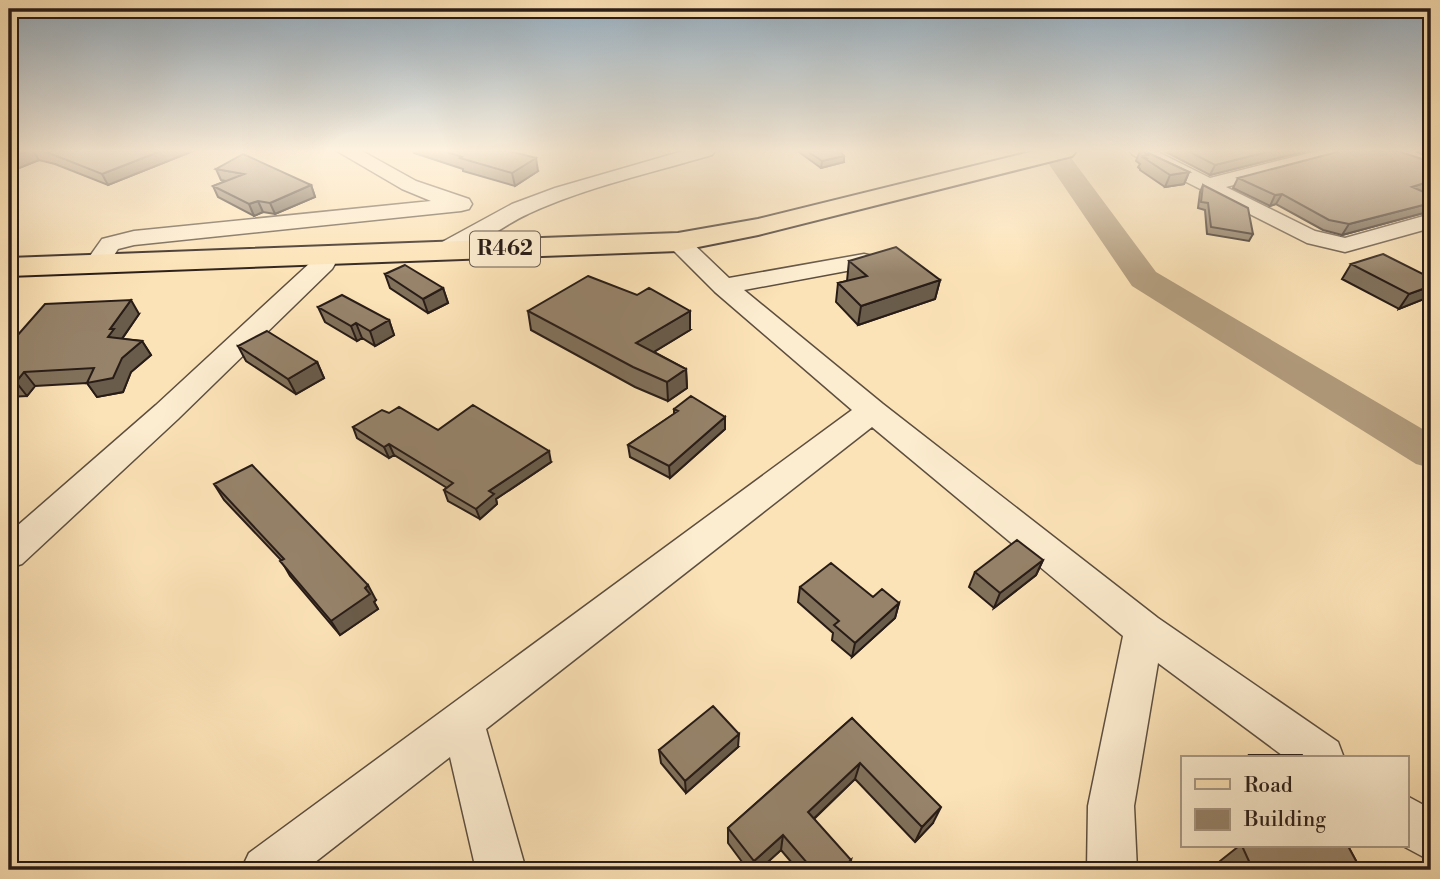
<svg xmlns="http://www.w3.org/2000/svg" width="1440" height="879" viewBox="0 0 1440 879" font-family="'Libre Bodoni',serif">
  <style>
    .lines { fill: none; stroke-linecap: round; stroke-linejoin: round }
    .river { fill: #b49f81; fill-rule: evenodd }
    .minor-casing { stroke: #5d4e3f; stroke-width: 3 }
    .major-casing { stroke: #281c17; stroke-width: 4 }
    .minor { fill: #fdedd0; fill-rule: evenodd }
    .major { fill: #fce3b7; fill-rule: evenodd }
    .wall { fill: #81715b; stroke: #281c17; stroke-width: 2 }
    .shaded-wall { fill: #695c4a; stroke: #281c17; stroke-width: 2 }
    .building { fill: #96836a; stroke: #281c17; stroke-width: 2 }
    .labels { text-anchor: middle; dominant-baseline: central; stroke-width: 5; stroke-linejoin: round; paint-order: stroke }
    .shield { fill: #fdedd0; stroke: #685b4e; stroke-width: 2 }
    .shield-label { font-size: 21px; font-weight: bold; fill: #281c17 }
  </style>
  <rect width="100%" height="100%" fill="#fce3b7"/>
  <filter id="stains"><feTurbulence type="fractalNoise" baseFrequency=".00286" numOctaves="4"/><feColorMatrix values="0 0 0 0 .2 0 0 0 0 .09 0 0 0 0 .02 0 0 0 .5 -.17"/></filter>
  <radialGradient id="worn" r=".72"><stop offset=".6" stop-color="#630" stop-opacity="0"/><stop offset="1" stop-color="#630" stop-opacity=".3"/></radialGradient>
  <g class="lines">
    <path class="river" d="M1040,151H1066L1156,272L1431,434V468L1416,464L1132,286Z"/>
    <defs>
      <path id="minor" d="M337,151H362L416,181L469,199L472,204L469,209L461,211L134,245L118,249L106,268L97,270L88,268L85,263L102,239L134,231L431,201L402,189Z
        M683,151H715L712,155C651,173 586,187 528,214C504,224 457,263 433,257L429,252L433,247L512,204L555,188Z
        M1130,151H1156L1210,178L1317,151H1351L1348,155L1226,187L1315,231L1345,238L1431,214V228L1345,252L1307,243L1133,155Z
        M678,235L686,237L729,278L864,254L873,256L876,261L873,266L744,290L883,404L1158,618L1338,742L1344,758H1286L1158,663L1134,806L1137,870H1087L1088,806L1123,636L872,427L486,729L526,870H476L450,757L305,870H241L249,853L852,410L715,292L670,247L666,242L670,237Z
        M321,249L329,251L335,264L332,269L178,419L22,564L9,568V533L156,405L311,262L309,256L313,251Z
        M1407,796L1431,809V861L1403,846H1407Z"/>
      <path id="major" d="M1034,151H1076L1072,156L758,235L678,251L9,276V258L678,233L758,219Z"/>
    </defs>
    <use href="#minor" class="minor-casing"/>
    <use href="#major" class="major-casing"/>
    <use href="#minor" class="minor"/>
    <use href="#major" class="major"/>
  </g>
  <path class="wall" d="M9,151H193L108,185L55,164L39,160L9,172Z
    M413,151H509L538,171L515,186L463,171V169L414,153Z
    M799,151H840L844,162L821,168L799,152Z
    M1140,151H1144L1189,172L1184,184L1165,187L1140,170V169L1138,167L1140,164L1136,161Z
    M1164,151H1306L1210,175Z
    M1415,151H1431V158Z
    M1431,162V190L1424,192L1431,195V211L1342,235L1323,230L1276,204L1270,206L1233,188L1238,178Z
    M216,169L311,185L315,197L275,214L263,212L254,216L218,197L213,186L226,181L221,180Z
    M1203,185L1253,234L1249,241L1207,234L1205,210L1198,208L1200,192Z
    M849,261L940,280L935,299L858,325L836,302L838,283L847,281Z
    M1351,264L1431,278V294L1429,297L1399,309L1342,279Z
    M385,274L443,288L448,303L428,313L390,288Z
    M318,307L389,320L394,335L375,346L362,338L357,341L325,322Z
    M528,311L690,330L654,352L686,369L687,388L668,401L635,387L531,330Z
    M139,314L122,339L142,341L151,355L131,372L123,392L97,397L87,383L35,386L27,396L9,397V345Z
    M238,346L317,362L324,378L296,394L246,361Z
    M674,409L725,417V429L670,478L630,457L628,445L674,414Z
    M389,413L438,430L551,462L496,499L497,504L480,519L448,501L444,490L447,488L394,455L389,458L357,438L353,427Z
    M214,484L376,600L374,602L378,609L340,635L290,576L281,560L224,500Z
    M1043,560L1036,575L994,608L969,587L975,572Z
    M800,587L873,597L899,603L895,618L852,657L832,640L833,633L798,602Z
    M852,718L933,823L915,842L855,779L814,819L848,870H798L781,850L759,870H747H748L728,843V828Z
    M738,747L686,793L661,763L659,750Z
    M1239,846H1348L1361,870H1223L1220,861Z"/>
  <path class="shaded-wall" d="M27,151H33L39,160L9,172V158Z
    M161,151H193L108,185L102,174Z
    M1271,151H1306L1210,175L1215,165Z
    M844,156V162L821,168L822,161Z
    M536,158L538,171L515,186L512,173Z
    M1189,172L1184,184L1165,187L1170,175Z
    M1431,181V190L1405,197L1412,187Z
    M311,185L315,197L275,214L270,203Z
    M1282,194L1276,204L1270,206L1275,195Z
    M258,201L263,212L254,216L249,204Z
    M1431,203V211L1342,235L1349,224Z
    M940,280L935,299L858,325L861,306Z
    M1431,286V294L1429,297L1399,309L1409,294Z
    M443,288L448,303L428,313L423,299Z
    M131,300L139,314L121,340L108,337L110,329Z
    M690,311V330L637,362L636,343Z
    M389,320L394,335L375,346L370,331Z
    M356,323L362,338L357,341L351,326Z
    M142,341L151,355L131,372L123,392L97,397L87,383L122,358Z
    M317,362L324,378L296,394L288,379Z
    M686,369L687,388L668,401L667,382Z
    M24,372L35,386L27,396L16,382Z
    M725,417V429L670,478L669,466Z
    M389,444L394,455L389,458L384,447Z
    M549,451L551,462L496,499L497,504L480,519L476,509L489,491Z
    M1043,560L1036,575L994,608L1000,593Z
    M368,585L376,600L374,602L378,609L340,635L331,621Z
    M899,603L895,618L852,657L855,643Z
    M739,734L738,747L686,793L685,781Z
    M860,763L855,779L805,827L808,812Z
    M941,807L933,823L915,842L922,827Z
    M783,835L781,850L759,870H753L754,861Z
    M851,860L848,870H840Z"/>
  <path class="building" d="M9,151H27L9,158Z
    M41,151H161L102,174L49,153Z
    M443,151H509L536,158L512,173L460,158L462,157Z
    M807,151H840L844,156L822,161Z
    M1143,151H1144L1189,172L1170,175L1144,158H1146L1143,156L1148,155Z
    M1188,151H1271L1215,165Z
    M1341,151H1398L1431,162V181L1412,187L1431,195V203L1349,224L1329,220L1282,194L1275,195L1238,178Z
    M243,154L311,185L270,203L258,201L249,204L213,186L244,174L216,169Z
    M1203,185L1248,208L1253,234L1211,227L1208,203L1201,202Z
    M896,247L940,280L861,306L838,283L867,276L849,261Z
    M1383,254L1431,278V286L1409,294L1351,264Z
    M405,265L443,288L423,299L385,274Z
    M588,276L637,295L649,288L690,311L636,343L686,369L667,382L633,367L528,311Z
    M342,295L389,320L370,331L356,323L351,326L318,307Z
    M131,300L110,329H114L108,337L142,341L122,358L113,378L87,383L94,368L24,372L16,382H9V345L45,304Z
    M267,331L317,362L288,379L238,346Z
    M691,396L725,417L669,466L628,445L678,411L674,409Z
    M473,405L549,451L489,491L494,494L476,509L444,490L453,483L389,444L384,447L353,427L382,410L389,413L399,407L438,430Z
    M252,465L368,585L365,588L370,594L331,621L280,561L284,559L214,484Z
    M1017,540L1043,560L1000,593L975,572Z
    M831,563L873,597L882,589L899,603L855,643L834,625L839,621L800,587Z
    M713,706L739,734L685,781L659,750Z
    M852,718L941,807L922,827L860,763L808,812L851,860L840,870H802L809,865L783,835L754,861L728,828Z
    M1249,755H1302L1304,758H1250Z
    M1242,846H1348L1361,870H1253Z
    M966,863L972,870H958Z
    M754,865L758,870H747Z"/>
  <linearGradient id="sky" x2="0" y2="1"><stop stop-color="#93acbf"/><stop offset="0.55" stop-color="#fef2df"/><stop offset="1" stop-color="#fef2df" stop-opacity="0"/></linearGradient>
  <rect width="1440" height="274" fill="url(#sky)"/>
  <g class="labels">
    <rect class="shield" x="470" y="231.5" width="70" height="35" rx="5"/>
    <g class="shield-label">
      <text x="505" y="249">R462</text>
    </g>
  </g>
  <rect width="1440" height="879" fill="none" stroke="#fce3b7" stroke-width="35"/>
  <rect x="10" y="10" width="1419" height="858" fill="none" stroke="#281c17" stroke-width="3.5"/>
  <rect x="18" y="18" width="1405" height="844" fill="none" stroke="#281c17" stroke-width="2"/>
  <rect x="1181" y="756" width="228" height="91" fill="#fdedd0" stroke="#a89986" stroke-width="2"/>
  <rect x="1195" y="779" width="35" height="10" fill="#fce3b7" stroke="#a89986" stroke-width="2"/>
  <text x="1244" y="792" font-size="21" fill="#281c17">Road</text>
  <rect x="1195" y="809" width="35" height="21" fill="#96836a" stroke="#a89986" stroke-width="2"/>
  <text x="1244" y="826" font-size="21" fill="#281c17">Building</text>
  <rect width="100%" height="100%" filter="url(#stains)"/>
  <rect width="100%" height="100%" fill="url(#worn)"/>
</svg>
